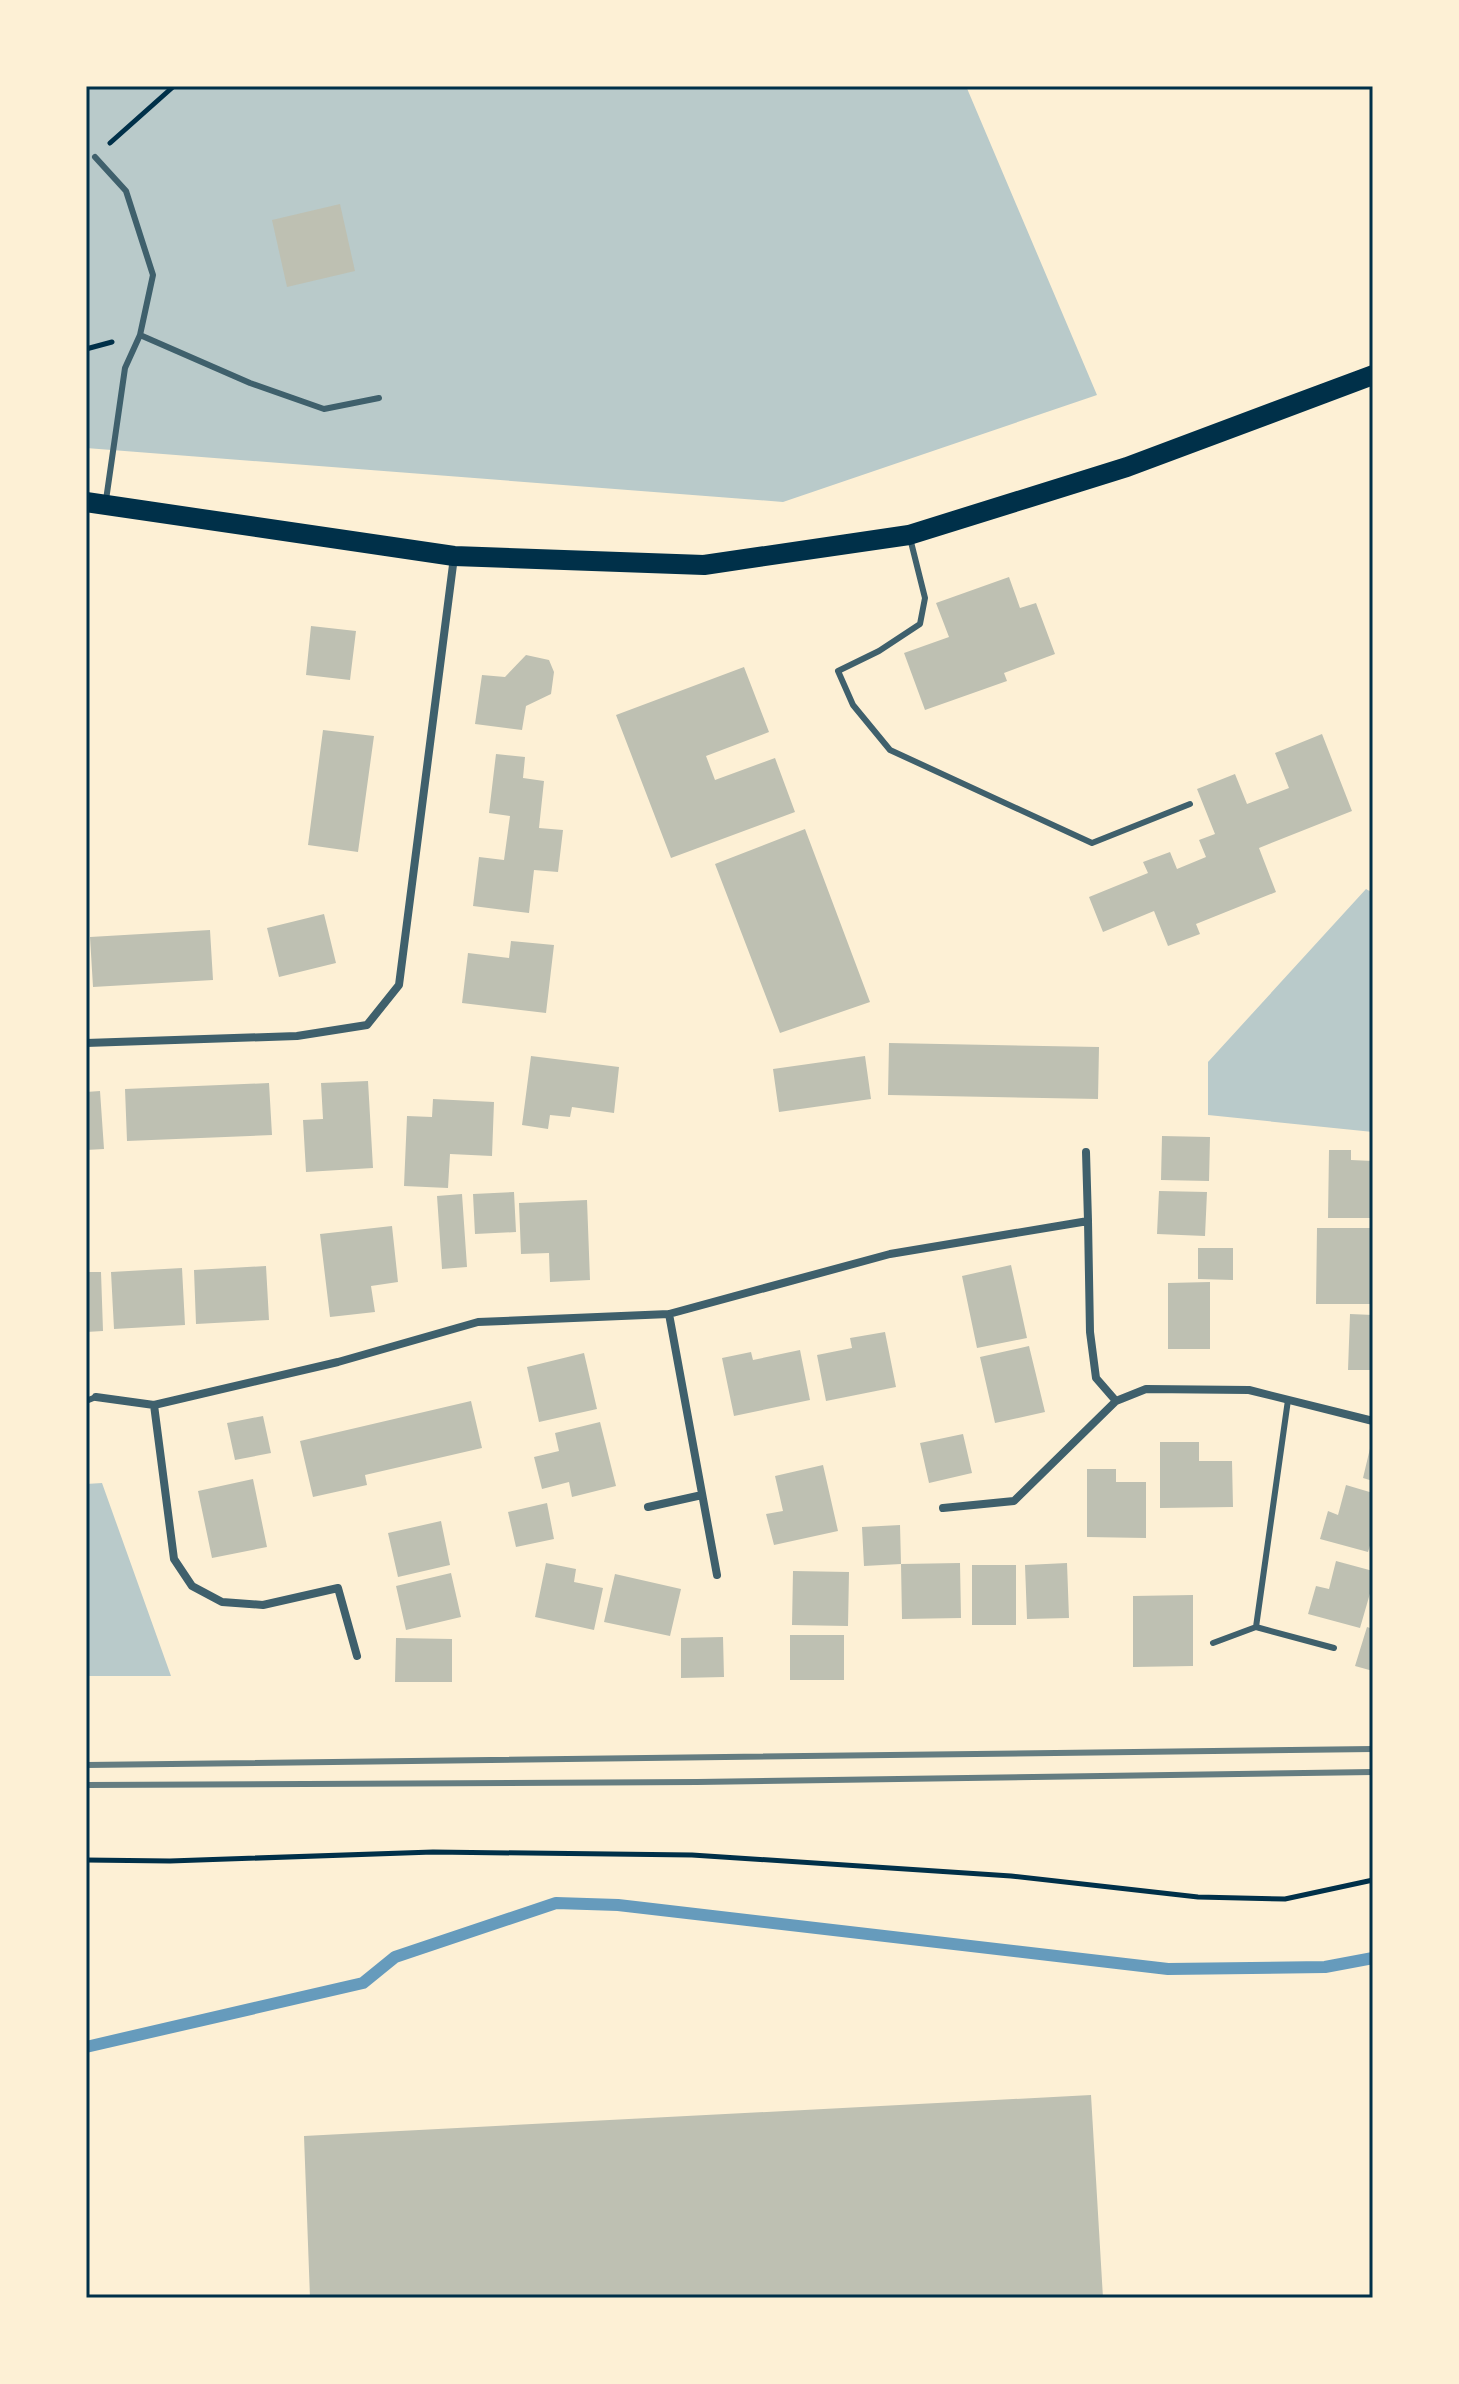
<svg xmlns="http://www.w3.org/2000/svg" width="1459" height="2384" viewBox="0 0 1459 2384" font-family="Lato,sans-serif">
  <style>
    .green { fill: #b9caca }
    .lines { fill: none; stroke-linecap: round; stroke-linejoin: round }
    .stream { stroke: #669bbc; stroke-width: 12 }
    .building { fill: #bec0b2 }
    .path { stroke: #003049; stroke-width: 5 }
    .service { stroke: #3f606c; stroke-width: 6 }
    .minor { stroke: #3f606c; stroke-width: 8 }
    .primary { stroke: #003049; stroke-width: 20 }
    .rail { stroke: #657d81; stroke-width: 6 }
    .neatline { fill: none; stroke: #003049; stroke-width: 3 }
  </style>
  <rect width="100%" height="100%" fill="#fdf0d5"/>
  <path class="green" d="M86,86H966L1097,395L783,502L86,448Z
    M1366,889L1373,893V1132L1208,1115V1062Z
    M102,1483L171,1676H86V1484Z"/>
  <g class="lines">
    <path class="stream" d="M86,2047L363,1983L395,1957L556,1903L618,1905L1168,1969L1325,1967L1373,1958"/>
  </g>
  <path class="building" d="M340,204L355,271L287,287L272,220Z
    M1009,577L1020,608L1036,603L1055,654L1004,673L1007,681L925,710L904,653L949,637L936,603Z
    M311,626L356,631L350,680L306,675Z
    M526,655L549,660L554,672L551,694L526,706L522,730L475,724L482,675L505,677Z
    M744,667L769,732L706,756L715,780L775,758L795,812L671,858L616,715Z
    M323,730L374,736L358,852L308,845Z
    M1322,734L1352,811L1259,848L1276,892L1196,924L1200,934L1168,946L1154,911L1103,932L1089,897L1148,873L1143,862L1170,852L1177,869L1206,857L1199,840L1215,834L1197,789L1235,774L1247,804L1289,788L1275,753Z
    M496,754L525,757L523,778L544,781L539,828L563,830L558,872L534,870L529,913L473,906L479,857L504,860L510,816L489,813Z
    M805,829L870,1002L780,1033L715,864Z
    M324,914L336,963L279,977L267,928Z
    M210,930L213,980L93,987L90,937Z
    M511,941L554,945L546,1013L462,1003L468,953L509,958Z
    M889,1043L1099,1047L1098,1099L888,1095Z
    M531,1056L619,1067L614,1113L572,1107L570,1117L550,1115L548,1129L522,1125Z
    M865,1056L871,1099L779,1112L773,1069Z
    M368,1081L373,1168L306,1172L303,1120L323,1119L321,1083Z
    M269,1083L272,1135L127,1141L125,1089Z
    M100,1091L104,1149L86,1150V1092Z
    M433,1099L494,1102L492,1156L450,1154L448,1188L404,1186L407,1116L432,1117Z
    M1162,1136L1210,1137L1209,1181L1161,1180Z
    M1329,1150H1351V1160L1373,1161V1218H1328Z
    M1159,1191L1207,1192L1205,1236L1157,1234Z
    M514,1192L516,1232L475,1234L473,1194Z
    M462,1194L467,1267L442,1269L437,1196Z
    M587,1200L590,1280L550,1282L549,1253L521,1254L519,1203Z
    M392,1226L398,1282L371,1286L375,1312L330,1317L320,1234Z
    M1317,1228H1373V1304H1316Z
    M1198,1248H1233V1280L1198,1279Z
    M1011,1265L1027,1338L977,1348L962,1276Z
    M266,1266L269,1320L196,1324L194,1270Z
    M182,1268L185,1325L114,1329L111,1272Z
    M86,1272H101L103,1331L86,1332Z
    M1210,1282V1349H1168V1283Z
    M1350,1314L1373,1315V1370H1348Z
    M885,1332L896,1387L826,1401L817,1355L852,1348L850,1338Z
    M1029,1346L1045,1412L995,1423L980,1357Z
    M800,1350L810,1400L734,1416L722,1358L751,1352L753,1360Z
    M584,1353L597,1409L539,1422L527,1367Z
    M471,1401L482,1448L365,1475L367,1485L313,1497L300,1441Z
    M263,1416L271,1453L235,1460L227,1423Z
    M600,1422L616,1486L572,1497L569,1482L542,1489L534,1457L559,1451L555,1433Z
    M963,1434L972,1473L929,1483L920,1443Z
    M1372,1440L1373,1441V1481L1363,1478Z
    M1160,1442H1199V1461H1232L1233,1507L1160,1508Z
    M823,1465L838,1531L774,1545L766,1514L783,1511L775,1476Z
    M1087,1469H1116V1482H1146V1538L1087,1537Z
    M253,1479L267,1547L212,1558L198,1491Z
    M1346,1485L1373,1493V1536L1368,1552L1320,1539L1328,1511L1338,1515Z
    M547,1503L554,1539L516,1547L508,1512Z
    M441,1521L450,1565L398,1577L388,1533Z
    M900,1525L901,1564L960,1563L961,1618L902,1619L901,1564L864,1566L862,1527Z
    M1336,1561L1373,1571V1583L1360,1628L1308,1614L1316,1586L1329,1589Z
    M546,1563L576,1569L574,1582L603,1588L594,1630L535,1617Z
    M1067,1563L1069,1618L1027,1619L1025,1565Z
    M972,1565H1016V1625H972Z
    M793,1571L849,1572L848,1626L792,1625Z
    M451,1573L461,1617L406,1630L396,1586Z
    M615,1574L681,1589L670,1636L604,1622Z
    M1193,1595V1666L1133,1667V1596Z
    M1367,1627L1373,1629V1671L1355,1666Z
    M790,1635H844V1680H790Z
    M723,1637L724,1677L681,1678V1638Z
    M396,1638L452,1639V1682H395Z
    M1091,2095L1103,2298H310L304,2136Z
    M1276,2295H1298L1304,2298H1276Z"/>
  <g class="lines">
    <path class="path" d="M110,143L174,86
      M86,349L112,342
      M86,1860L170,1861L433,1852L692,1855L1011,1876L1198,1897L1285,1899L1373,1880"/>
    <path class="service" d="M95,157L126,191L153,275L140,335L125,368L106,500
      M140,335L250,383L324,409L379,398
      M910,538L925,598L920,624L879,651L838,671L853,705L890,750L1092,843L1190,804
      M1288,1400L1256,1627L1334,1648
      M86,1401L96,1397
      M1213,1643L1256,1627"/>
    <path class="minor" d="M86,1043L297,1036L367,1025L399,985L454,557
      M1086,1152L1088,1221
      M669,1314L717,1575
      M96,1397L154,1405L338,1362L478,1322L669,1314L890,1254L1088,1221L1090,1332L1096,1378L1116,1401L1146,1389L1249,1390L1373,1421
      M154,1405L174,1559L192,1586L222,1602L263,1605L338,1588L357,1656
      M648,1507L702,1495
      M943,1508L1014,1501L1116,1401"/>
    <path class="primary" d="M86,502L454,556L704,565L909,535L1127,467L1373,375"/>
    <path class="rail" d="M86,1765L1373,1749
      M86,1785L697,1782L1373,1772"/>
  </g>
  <rect width="1459" height="2384" fill="none" stroke="#fdf0d5" stroke-width="176"/>
  <rect x="88" y="88" width="1283" height="2208" class="neatline"/>
</svg>
